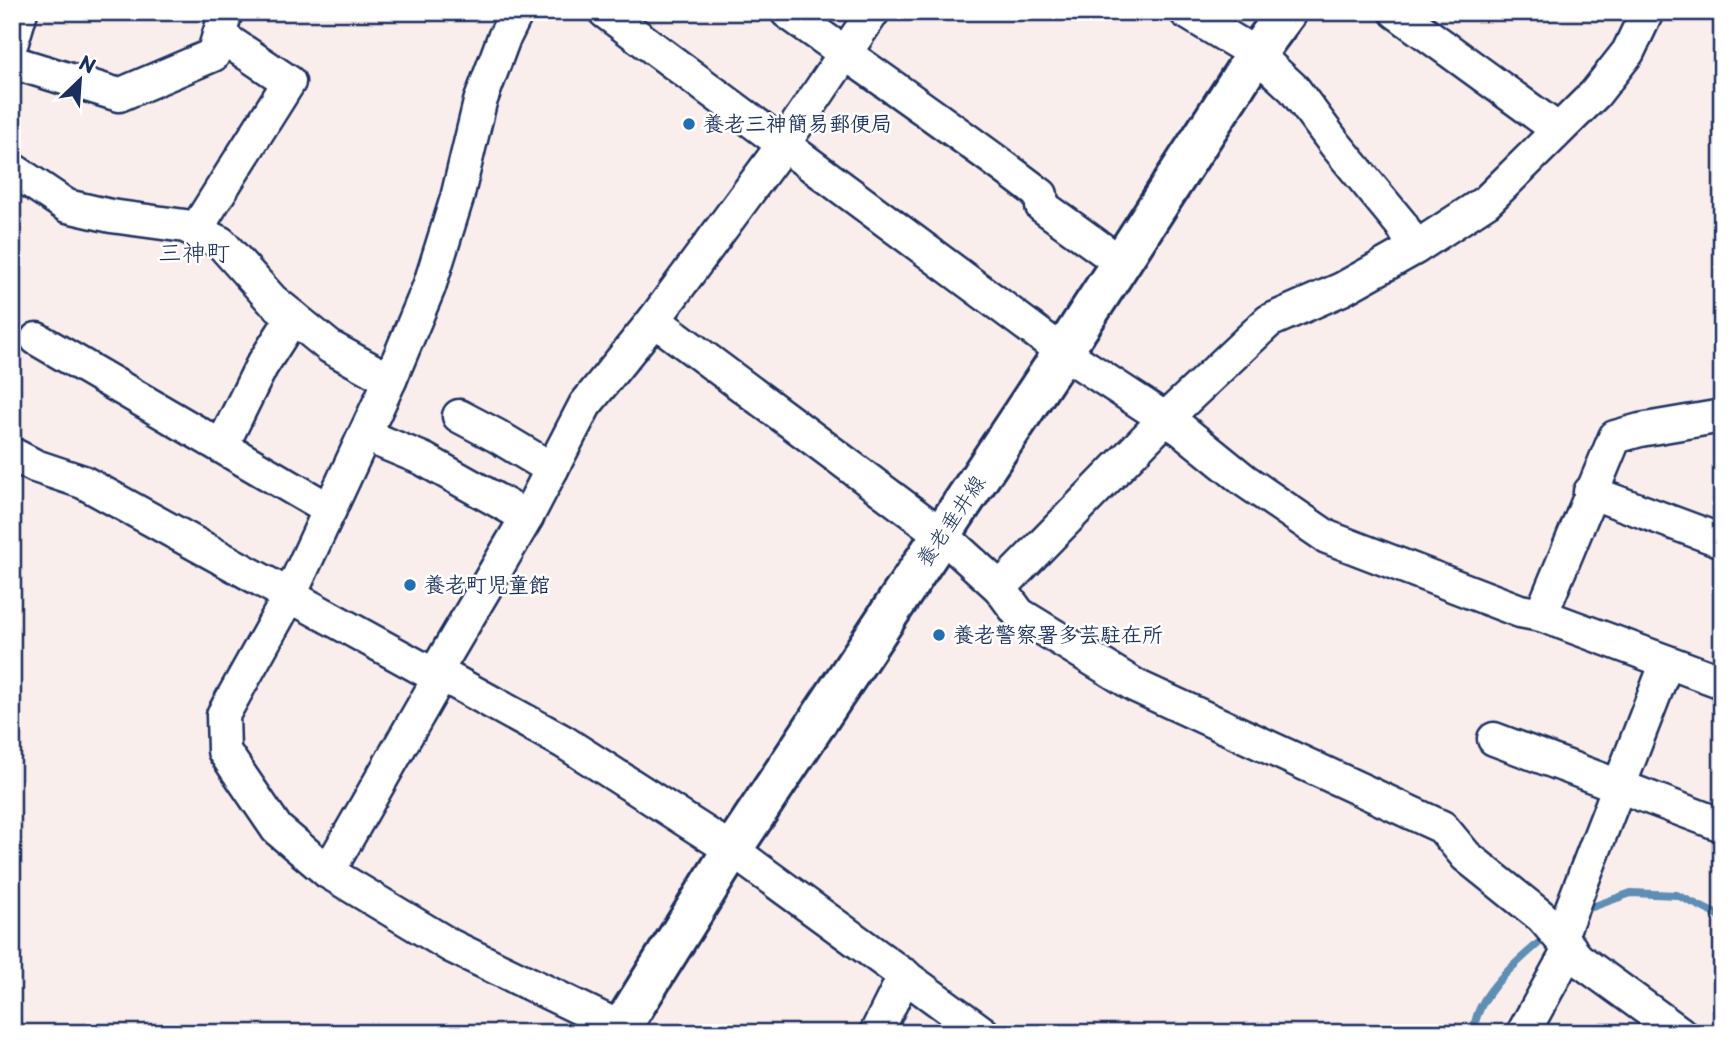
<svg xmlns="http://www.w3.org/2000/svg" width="1734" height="1045" font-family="'Playpen Sans','Klee One',sans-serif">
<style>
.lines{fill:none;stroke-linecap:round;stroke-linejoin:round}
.stream{stroke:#5f8eb4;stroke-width:8}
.street-casing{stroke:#1b2f5e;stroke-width:37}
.secondary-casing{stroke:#1b2f5e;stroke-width:44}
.street{stroke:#fff;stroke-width:32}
.secondary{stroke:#fff;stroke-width:38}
.poi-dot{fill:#1f6fb2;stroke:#fff;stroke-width:2.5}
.labels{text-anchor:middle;stroke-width:5;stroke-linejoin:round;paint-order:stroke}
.poi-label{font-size:21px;font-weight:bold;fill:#1b2f5e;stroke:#fff;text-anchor:start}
.street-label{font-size:21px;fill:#1b2f5e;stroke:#fff}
.quarter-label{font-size:24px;fill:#1b2f5e;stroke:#fff}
</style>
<rect width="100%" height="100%" fill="#faeeed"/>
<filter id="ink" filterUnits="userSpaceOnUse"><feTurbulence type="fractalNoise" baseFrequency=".0143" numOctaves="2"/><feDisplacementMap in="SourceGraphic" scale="14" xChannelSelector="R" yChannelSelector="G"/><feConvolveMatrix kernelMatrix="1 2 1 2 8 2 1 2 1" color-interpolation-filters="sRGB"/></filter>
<g filter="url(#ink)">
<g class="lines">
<g class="stream">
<path d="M1581 911 1631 893 1677 895 1722 917"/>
<path d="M1474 1033C1474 994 1521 959 1548 935"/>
</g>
<g class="street-casing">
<g id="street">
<path d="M517 12 503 40 480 102 457 198 429 287 390 380 290 595 223 715 224 751 277 829 328 872 451 946 621 1028"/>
<path d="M605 12 1063 352 1181 429 1244 480 1327 537 1520 611 1541 615 1722 682"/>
<path d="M787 12C872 73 958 131 1041 195L1042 206 1121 263"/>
<path d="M1186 12 1256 54 1294 89 1335 144 1401 224 1415 248"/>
<path d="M1396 12 1557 129"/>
<path d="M12 42 21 12"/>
<path d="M12 62 119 95 213 55 226 12"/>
<path d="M12 169 67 206 111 216 185 226 221 243 272 300 330 347 390 380"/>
<path d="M195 231 289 82 219 35"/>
<path d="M654 320 942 535 1000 588 1019 614 1136 686 1442 827 1466 856 1542 917 1578 959 1680 1033"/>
<path d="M37 339 330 510"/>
<path d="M459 416 497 436 552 469"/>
<path d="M365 435 423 459 527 517"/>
<path d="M222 446 261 367 293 317"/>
<path d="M12 454 35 466 83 482 434 675 453 681 564 742 732 850 983 1033"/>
<path d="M1590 492 1722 541"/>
<path d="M1000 588 1165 419 1269 321 1342 289 1415 248 1487 201 1595 94 1628 52 1647 12"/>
<path d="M1541 615 1615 437 1640 430 1722 416"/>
<path d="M1494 739 1722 825"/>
<path d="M328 872 434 687V675L527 517 585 405 654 320 783 145 873 12"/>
<path d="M1561 936 1667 662"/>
<path d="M876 1033 905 975"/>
<path d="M1523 1033 1570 948"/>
</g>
</g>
<g class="secondary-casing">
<path id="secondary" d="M618 1033 732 850 1063 352 1256 54 1287 12"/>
</g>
<use href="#street" class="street"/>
<use href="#secondary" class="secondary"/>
</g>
</g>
<g class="poi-dot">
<circle cx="689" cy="124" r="7"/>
<circle cx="410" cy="585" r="7"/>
<circle cx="939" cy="635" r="7"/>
</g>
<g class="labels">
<g class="poi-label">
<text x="703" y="131">養老三神簡易郵便局</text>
<text x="424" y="592">養老町児童館</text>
<text x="953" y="642">養老警察署多芸駐在所</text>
</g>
<g class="street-label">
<text transform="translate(951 521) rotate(-56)" y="7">養老垂井線</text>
</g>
<g class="quarter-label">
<text x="194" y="261">三神町</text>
</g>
</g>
<rect width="1734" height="1045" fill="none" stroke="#fff" stroke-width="42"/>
<rect x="21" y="21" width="1692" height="1003" fill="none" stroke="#1b2f5e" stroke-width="2.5" filter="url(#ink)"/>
<g transform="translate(80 80) rotate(25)" stroke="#ffffff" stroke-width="5" paint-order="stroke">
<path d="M0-5L12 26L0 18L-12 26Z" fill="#1b2f5e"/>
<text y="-10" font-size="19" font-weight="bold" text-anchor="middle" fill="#1b2f5e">N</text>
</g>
</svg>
